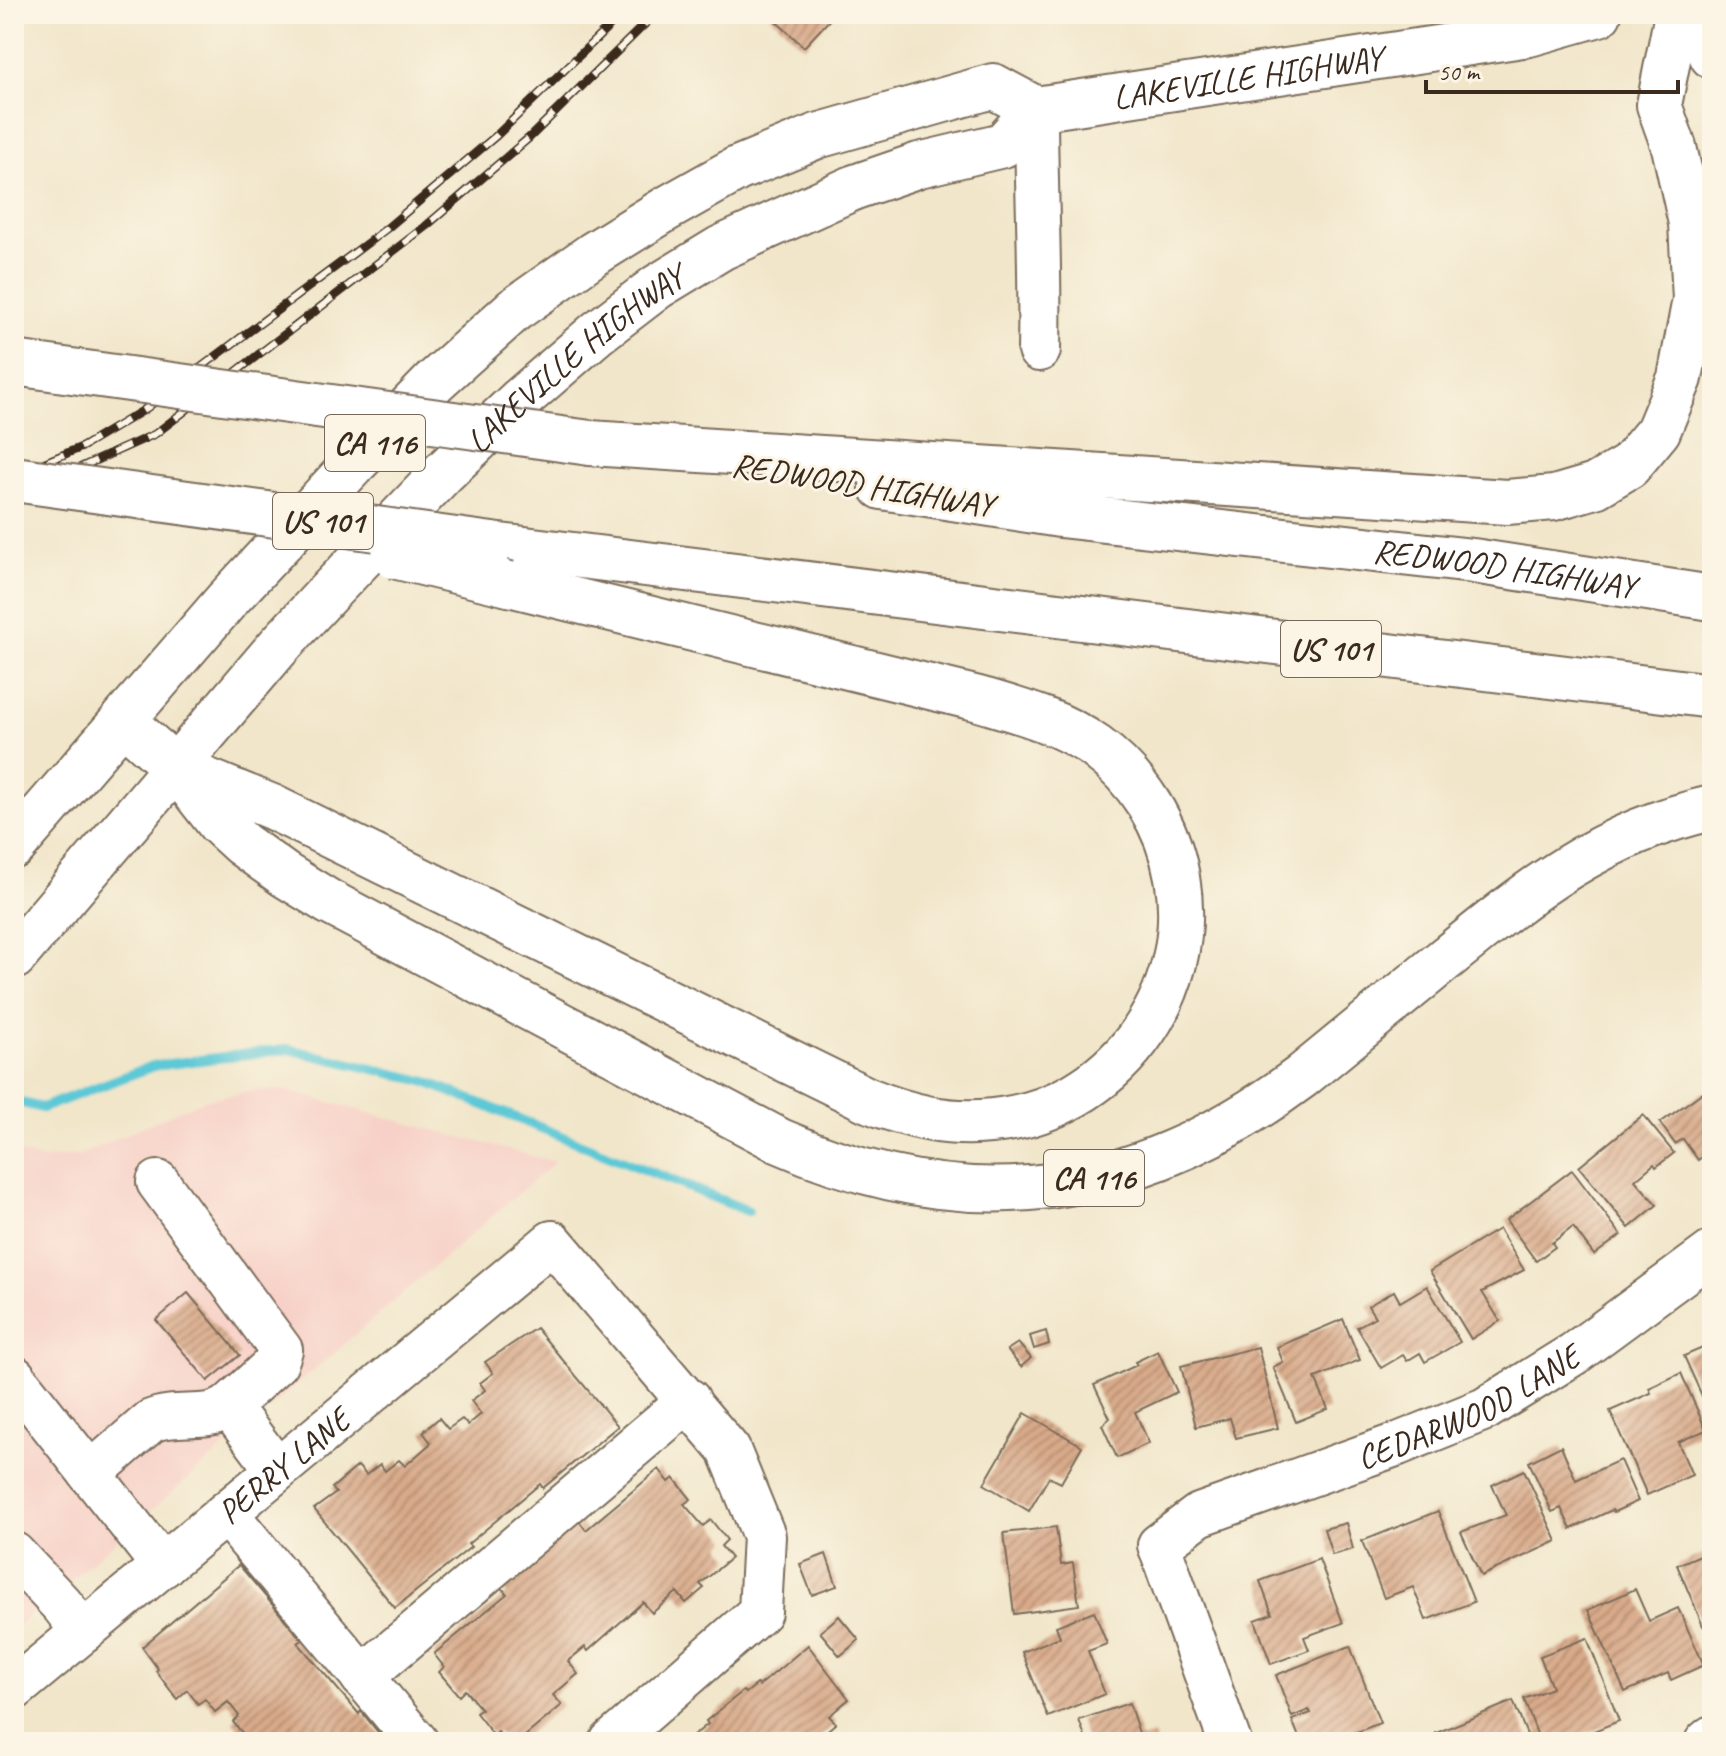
<svg xmlns="http://www.w3.org/2000/svg" width="1726" height="1756" font-family="Caveat,sans-serif">
<style>
.built{fill:#f7d1c8}
.lines{fill:none;stroke-linecap:round;stroke-linejoin:round}
.stream{stroke:#5dc8d6;stroke-width:10}
.building{fill:url(#building-hatch)}
.minor-casing{stroke:#7b6c5a;stroke-width:46}
.major-casing{stroke:#7b6c5a;stroke-width:48}
.highway-casing{stroke:#7b6c5a;stroke-width:48}
.minor{stroke:#fff;stroke-width:42}
.major{stroke:#fff;stroke-width:44}
.highway{stroke:#fff;stroke-width:44}
.rail-casing{stroke:#3b2a1e;stroke-width:9}
.rail{stroke:#fcf5e5;stroke-width:6;stroke-dasharray:18;stroke-linecap:butt}
.highway-bridge-casing{stroke:#7b6c5a;stroke-width:48;stroke-linecap:butt}
.highway-bridge{stroke:#fff;stroke-width:44}
.labels{text-anchor:middle;stroke-width:6;stroke-linejoin:round;paint-order:stroke}
.shield{fill:#fcf5e5;stroke:#75675a;stroke-width:2}
.shield-label{font-size:32px;font-weight:bold;fill:#3b2a1e}
.street-label{font-size:34px;fill:#3b2a1e;stroke:#fcf5e5}
</style>
<defs>
<pattern id="building-hatch" width="6" height="6" patternUnits="userSpaceOnUse" patternTransform="scale(2)"><rect width="6" height="6" fill="#d9aa8a"/><path d="M-1 1l2-2M0 6l6-6M5 7l2-2" fill="none" stroke="#b18b70"/></pattern>
</defs>
<rect width="100%" height="100%" fill="#fcf5e5"/>
<filter id="ink" filterUnits="userSpaceOnUse"><feTurbulence type="fractalNoise" baseFrequency=".0125" numOctaves="2"/><feDisplacementMap in="SourceGraphic" scale="16" xChannelSelector="R" yChannelSelector="G"/><feConvolveMatrix kernelMatrix="1 2 1 2 8 2 1 2 1" color-interpolation-filters="sRGB"/></filter>
<filter id="wash" filterUnits="userSpaceOnUse"><feTurbulence type="fractalNoise" baseFrequency=".006" numOctaves="4" result="noise"/><feDisplacementMap in="SourceGraphic" scale="32" xChannelSelector="R" yChannelSelector="G"/><feGaussianBlur stdDeviation="1.8" result="paint"/><feColorMatrix in="noise" values="0 0 0 0 0 0 0 0 0 0 0 0 0 0 0 0 0 1.4 0 .05"/><feComposite in="paint" operator="in"/></filter>
<g filter="url(#wash)">
<rect width="100%" height="100%" fill="#f1e6ca"/>
<path class="built" d="M283 1090 555 1162 14 1629V1151L42 1159 79 1155 203 1100 249 1091Z"/>
<g class="lines">
<path class="stream" d="M14 1101 42 1108 153 1066 288 1049 424 1081 748 1211"/>
</g>
<g id="blocks">
<g class="building">
<path d="M768 14H835L804 47Z"/>
<path d="M1712 1088V1149L1698 1160 1683 1139 1675 1144 1660 1123 1703 1092 1704 1094Z"/>
<path d="M1643 1115 1674 1153 1656 1167 1654 1164 1635 1180 1657 1205 1629 1228 1579 1167Z"/>
<path d="M1572 1170 1621 1235 1594 1255 1573 1227 1552 1243 1555 1247 1536 1261 1506 1220Z"/>
<path d="M1499 1229 1524 1270 1482 1292 1500 1321 1471 1339 1430 1271Z"/>
<path d="M1427 1286 1460 1342 1425 1362 1420 1353 1407 1361 1403 1355 1381 1368 1357 1327 1375 1317 1368 1306 1394 1291 1400 1302Z"/>
<path d="M188 1293 240 1355 208 1381 156 1320Z"/>
<path d="M1343 1319 1360 1360 1315 1378 1328 1409 1296 1422 1273 1367 1283 1362 1277 1347Z"/>
<path d="M536 1328 618 1426 543 1488 540 1484 468 1544 471 1547 395 1608 314 1509 336 1493 332 1488 358 1466 366 1475 380 1464 385 1471 399 1460 405 1466 431 1443 423 1432 439 1418 448 1429 462 1419 468 1425 481 1414 471 1401 485 1390 480 1383 493 1373 485 1362Z"/>
<path d="M1046 1331 1049 1344 1034 1349 1030 1336Z"/>
<path d="M1018 1343 1031 1358 1021 1367 1007 1350Z"/>
<path d="M1712 1344V1418L1684 1356Z"/>
<path d="M1258 1347 1278 1428 1236 1438 1230 1418 1196 1427 1181 1366Z"/>
<path d="M1158 1351 1177 1392 1135 1412 1149 1443 1117 1458 1102 1425 1110 1418 1094 1385 1137 1365 1135 1362Z"/>
<path d="M1681 1373 1706 1430 1678 1442 1692 1475 1647 1495 1610 1411 1651 1393 1649 1388Z"/>
<path d="M1025 1413 1082 1446 1061 1483 1049 1477 1029 1511 984 1484Z"/>
<path d="M1561 1446 1576 1480 1620 1460 1638 1501 1614 1512 1612 1510 1571 1529 1561 1508 1552 1512 1529 1462Z"/>
<path d="M659 1469 669 1482 674 1478 691 1499 684 1504 703 1526 711 1520 727 1540 721 1546 731 1558 700 1584 704 1588 686 1603 677 1592 652 1613 643 1602 588 1651 585 1647 568 1661 578 1674 553 1695 562 1705 518 1742H506L498 1732 494 1736 476 1713 481 1709 465 1690 459 1696 439 1672 444 1667 434 1654 507 1594 500 1586 579 1521 586 1530Z"/>
<path d="M1524 1470 1557 1541 1481 1576 1461 1532 1506 1515 1492 1485Z"/>
<path d="M1438 1511 1474 1602 1426 1620 1413 1587 1384 1598 1362 1541Z"/>
<path d="M1346 1523 1353 1549 1332 1555 1324 1529Z"/>
<path d="M1056 1527 1061 1565 1073 1563 1079 1605 1014 1614 1004 1533Z"/>
<path d="M1712 1550V1622L1703 1626 1677 1565Z"/>
<path d="M826 1554 837 1586 812 1595 800 1564Z"/>
<path d="M1319 1559 1343 1623 1304 1637 1309 1650 1271 1664 1255 1620 1272 1614 1260 1581Z"/>
<path d="M239 1565 302 1640 298 1643 359 1714 361 1711 386 1742H236L244 1735 233 1722 239 1716 228 1702 215 1712 205 1699 198 1704 187 1690 177 1699 156 1671 158 1669 142 1647Z"/>
<path d="M1635 1589 1649 1621 1678 1608 1704 1665 1671 1680 1668 1673 1625 1692 1588 1610Z"/>
<path d="M1094 1611 1107 1644 1088 1651 1105 1694 1048 1717 1022 1652 1060 1637 1056 1626Z"/>
<path d="M839 1616 859 1640 840 1656 820 1632Z"/>
<path d="M1587 1638 1619 1721 1576 1738 1578 1742H1540L1524 1699 1552 1688 1540 1656Z"/>
<path d="M808 1645 849 1699 829 1716 836 1723 814 1742H699L693 1736 708 1724 706 1721 743 1691 746 1693 757 1684 759 1686Z"/>
<path d="M1350 1646 1380 1723 1331 1742H1301L1292 1720 1311 1713 1309 1710 1292 1717 1276 1675Z"/>
<path d="M1513 1701 1530 1742H1440L1436 1733Z"/>
<path d="M1129 1703 1141 1739 1153 1735 1156 1742H1087L1079 1720Z"/>
</g>
</g>
</g>
<g filter="url(#ink)">
<use href="#blocks" fill-opacity="0" stroke="#7b6c5a" stroke-width="2"/>
<g class="lines">
<g class="minor-casing">
<g id="minor">
<path d="M1036 109C1036 190 1041 269 1039 350"/>
<path d="M158 1182 281 1350 277 1362 229 1406 277 1470"/>
<path d="M14 1377 163 1566"/>
<path d="M90 1474 151 1421C176 1410 208 1422 229 1406"/>
<path d="M226 1513 417 1742"/>
<path d="M14 1554 62 1605 83 1632"/>
<path d="M362 1677 689 1400"/>
<path id="s1" d="M14 1689 552 1242 729 1450 764 1536 760 1612 611 1742"/>
<path id="s2" d="M1230 1742 1159 1545 1199 1515 1398 1444 1485 1409 1575 1353 1712 1252"/>
<path d="M1706 1742 1712 1737"/>
</g>
</g>
<g class="major-casing">
<g id="major">
<path id="s3" d="M14 846 227 600 352 466 435 381 514 310 592 255 666 209 737 169 817 136 993 86 1036 109 1529 34 1599 14"/>
<path id="s4" d="M14 957 279 646 327 594 444 472 521 399 597 333 657 287 721 248 855 187 919 165 1003 145 1036 109"/>
</g>
</g>
<g class="highway-casing">
<g id="highway">
<path d="M1693 14 1712 56"/>
<path d="M590 443 1507 502 1554 498 1595 486 1629 466 1658 431 1680 378 1695 299 1691 223 1674 147 1659 105 1677 14"/>
<path id="s5" d="M882 487 1060 515 1473 561 1712 598"/>
<path d="M492 545 1712 696"/>
<path d="M123 721 176 768 219 823 242 844 285 875 329 902 780 1141C969 1224 1138 1199 1301 1077 1349 1038 1396 999 1444 960 1530 890 1600 833 1712 808"/>
<path d="M176 768 272 807 868 1100C908 1116 948 1126 992 1121 1112 1110 1198 996 1177 877 1168 825 1138 778 1096 747 1061 722 1020 711 979 699L509 584"/>
</g>
</g>
<use href="#minor" class="minor"/>
<use href="#major" class="major"/>
<use href="#highway" class="highway"/>
<g class="rail-casing">
<g id="rail">
<path d="M14 475 82 447 144 410 386 229 497 135 622 14"/>
<path d="M14 497 155 434 426 226 530 137 655 14"/>
</g>
</g>
<use href="#rail" class="rail"/>
<g class="highway-bridge-casing">
<g id="highway-bridge">
<path d="M14 363 590 443"/>
<path d="M14 479 492 545"/>
<path d="M394 556 509 584"/>
</g>
</g>
<use href="#highway-bridge" class="highway-bridge"/>
</g>
</g>
<g class="labels">
<g class="shield">
<rect x="325" y="415" width="100" height="56" rx="6"/>
<rect x="273" y="493" width="100" height="56" rx="6"/>
<rect x="1281" y="621" width="100" height="56" rx="6"/>
<rect x="1044" y="1150" width="100" height="56" rx="6"/>
</g>
<g class="shield-label">
<text x="375" y="454">CA 116</text>
<text x="323" y="532">US 101</text>
<text x="1331" y="660">US 101</text>
<text x="1094" y="1189">CA 116</text>
</g>
<g class="street-label">
<text dy="12" stroke="none"><textPath href="#s3" startOffset="1530">LAKEVILLE HIGHWAY</textPath></text>
<text dy="12" stroke="none"><textPath href="#s4" startOffset="822">LAKEVILLE HIGHWAY</textPath></text>
<text transform="translate(863 484) rotate(9)" y="12">REDWOOD HIGHWAY</text>
<text dy="12" stroke="none"><textPath href="#s5" startOffset="628">REDWOOD HIGHWAY</textPath></text>
<text dy="12" stroke="none"><textPath href="#s2" startOffset="550">CEDARWOOD LANE</textPath></text>
<text dy="12" stroke="none"><textPath href="#s1" startOffset="350">PERRY LANE</textPath></text>
</g>
</g>
<rect width="1726" height="1756" fill="none" stroke="#fcf5e5" stroke-width="48"/>
<path d="M1426 80v12h252v-12" fill="none" stroke="#3b2a1e" stroke-width="4"/>
<text x="1438" y="80" font-size="24" fill="#3b2a1e" stroke="#fcf5e5" stroke-width="6" paint-order="stroke">50 m</text>
</svg>
